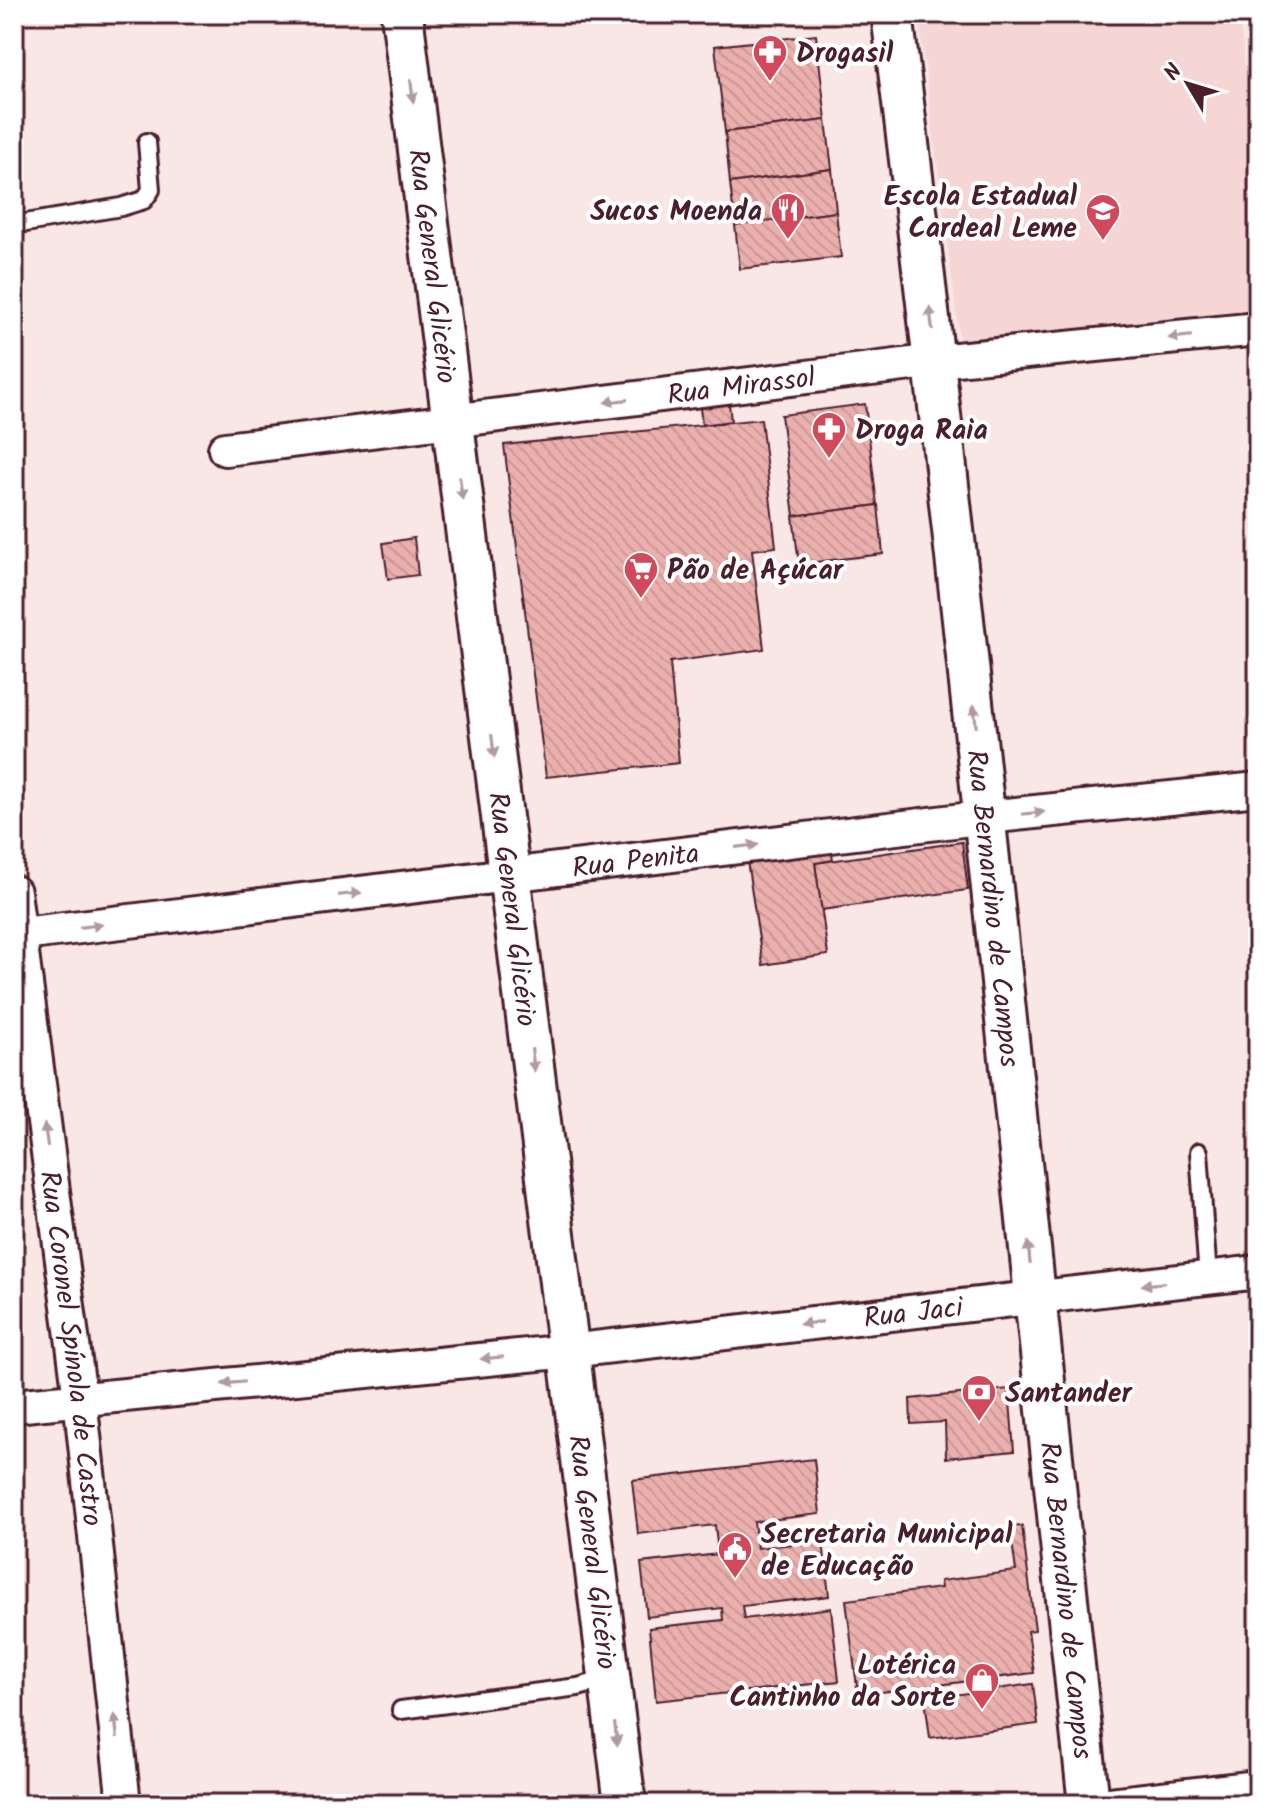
<svg xmlns="http://www.w3.org/2000/svg" width="1272" height="1818" font-family="Kalam,sans-serif">
<style>
.built{fill:#f5d6d5}
.building{fill:url(#building-back-hatch);stroke:#4a1f2b;stroke-width:2}
.lines{fill:none;stroke-linecap:round;stroke-linejoin:round}
.service-casing{stroke:#4a1f2b;stroke-width:22}
.minor-casing{stroke:#4a1f2b;stroke-width:38}
.tertiary-casing{stroke:#4a1f2b;stroke-width:46}
.service{stroke:#fff;stroke-width:16}
.minor{stroke:#fff;stroke-width:32}
.tertiary{stroke:#fff;stroke-width:40}
.oneway{fill:#ae9aa0}
.labels{text-anchor:middle;stroke-width:8;stroke-linejoin:round;paint-order:stroke}
.poi-label{font-size:28px;font-weight:bold;fill:#4a1f2b;stroke:#fff;text-anchor:start}
.street-label{font-size:28px;fill:#4a1f2b;stroke:#fff}
</style>
<defs>
<pattern id="building-back-hatch" width="6" height="6" patternUnits="userSpaceOnUse" patternTransform="scale(2)"><rect width="6" height="6" fill="#ebb0ad"/><path d="M-1 5l2 2M0 0l6 6M5-1l2 2" fill="none" stroke="#cb9795"/></pattern>
</defs>
<rect width="100%" height="100%" fill="#f9e7e6"/>
<filter id="ink" filterUnits="userSpaceOnUse"><feTurbulence type="fractalNoise" baseFrequency=".0125" numOctaves="2"/><feDisplacementMap in="SourceGraphic" scale="16" xChannelSelector="R" yChannelSelector="G"/><feConvolveMatrix kernelMatrix="1 2 1 2 8 2 1 2 1" color-interpolation-filters="sRGB"/></filter>
<g filter="url(#ink)">
<path class="built" d="M918 14H1239L1258 175V309L960 342Z"/>
<g class="building">
<path d="M816 35 826 120 725 132 715 46Z"/>
<path d="M826 120 832 169 730 183 725 132Z"/>
<path d="M832 169 836 212 735 225 730 183Z"/>
<path d="M836 212 841 257 740 269 735 225Z"/>
<path d="M729 404 731 421 702 425 700 408Z"/>
<path d="M865 404 877 505 794 516 781 415Z"/>
<path d="M761 419 776 547 752 550 764 649 670 662 679 763 546 777 504 445Z"/>
<path d="M878 505 883 554 799 564 793 516Z"/>
<path d="M414 538 418 575 388 579 383 543Z"/>
<path d="M962 842 968 890 821 910 815 863Z"/>
<path d="M831 848 833 860 815 863 828 955 763 965 747 861Z"/>
<path d="M1009 1389 1014 1451 946 1458 945 1422 911 1424 910 1399Z"/>
<path d="M814 1459 820 1514 754 1522 757 1548 823 1541 829 1596 742 1606 744 1619 831 1608 839 1681 656 1701 649 1628 723 1620 722 1608 647 1617 641 1563 718 1554 715 1525 638 1534 632 1480Z"/>
<path d="M1022 1526 1035 1630 1028 1631 1034 1673 858 1695 846 1600 941 1588 940 1581 1016 1571 1010 1527Z"/>
<path d="M1033 1684 1038 1724 930 1738 925 1699Z"/>
</g>
<g class="lines">
<g class="service-casing">
<g id="service">
<path d="M14 225 121 207 144 200 151 190 147 142"/>
<path d="M1199 1152 1208 1278"/>
<path d="M401 1710 578 1687 608 1679"/>
</g>
</g>
<g class="minor-casing">
<g id="minor">
<path id="s1" d="M225 449 936 361 1258 329"/>
<path id="s2" d="M14 892 80 1398 124 1804"/>
<path id="s3" d="M14 935 987 817 1258 789"/>
<path id="s4" d="M14 1406 569 1351 1258 1272"/>
<path d="M1110 1804 1258 1787"/>
</g>
</g>
<g class="tertiary-casing">
<g id="tertiary">
<path id="s5" d="M402 14 625 1804"/>
<path id="s6" d="M892 14C967 610 1024 1207 1089 1804"/>
</g>
</g>
<use href="#service" class="service"/>
<use href="#minor" class="minor"/>
<use href="#tertiary" class="tertiary"/>
</g>
<defs><path id="oneway-solid" d="M-6-.8H1V-3.2L6.5 0L1 3.2V.8H-6Z" transform="scale(2)"/></defs>
<g class="oneway">
<use href="#oneway-solid" transform="translate(412 91) rotate(83)"/>
<use href="#oneway-solid" transform="translate(931 318) rotate(-97)"/>
<use href="#oneway-solid" transform="translate(1180 337) rotate(174)"/>
<use href="#oneway-solid" transform="translate(616 401) rotate(173)"/>
<use href="#oneway-solid" transform="translate(461 488) rotate(83)"/>
<use href="#oneway-solid" transform="translate(975 716) rotate(-96)"/>
<use href="#oneway-solid" transform="translate(493 746) rotate(83)"/>
<use href="#oneway-solid" transform="translate(1033 813) rotate(-6)"/>
<use href="#oneway-solid" transform="translate(747 846) rotate(-7)"/>
<use href="#oneway-solid" transform="translate(350 894) rotate(-7)"/>
<use href="#oneway-solid" transform="translate(91 926) rotate(-7)"/>
<use href="#oneway-solid" transform="translate(533 1060) rotate(83)"/>
<use href="#oneway-solid" transform="translate(46 1135) rotate(-98)"/>
<use href="#oneway-solid" transform="translate(1029 1253) rotate(-96)"/>
<use href="#oneway-solid" transform="translate(1153 1284) rotate(173)"/>
<use href="#oneway-solid" transform="translate(811 1323) rotate(173)"/>
<use href="#oneway-solid" transform="translate(492 1358) rotate(174)"/>
<use href="#oneway-solid" transform="translate(233 1383) rotate(174)"/>
<use href="#oneway-solid" transform="translate(116 1726) rotate(-96)"/>
<use href="#oneway-solid" transform="translate(616 1734) rotate(83)"/>
</g>
</g>
<defs>
<g id="pharmacy-pin" transform="scale(1.8)"><path d="M0 17L-7.5 6A9.5 9.5 0 1 1 7.5 6Z" fill="#d1495b" stroke="#fff"/><path d="M-2-6h4v4h4v4h-4v4h-4v-4h-4v-4h4Z" fill="#fff"/></g>
<g id="restaurant-pin" transform="scale(1.8)"><path d="M0 17L-7.5 6A9.5 9.5 0 1 1 7.5 6Z" fill="#d1495b" stroke="#fff"/><path d="M-5-6h1v4h1v-4h1v4h1v-4h1v5L-1.5 .5V6h-2V.5L-5-1ZM5-6V6H3V1.5H1.5Q1.5-4 5-6Z" fill="#fff"/></g>
<g id="school-pin" transform="scale(1.8)"><path d="M0 17L-7.5 6A9.5 9.5 0 1 1 7.5 6Z" fill="#d1495b" stroke="#fff"/><path d="M0-5L7-2L0 1L-7-2ZM-4 1L0 2.5L4 1V4Q0 6-4 4Z" fill="#fff"/></g>
<g id="supermarket-pin" transform="scale(1.8)"><path d="M0 17L-7.5 6A9.5 9.5 0 1 1 7.5 6Z" fill="#d1495b" stroke="#fff"/><path d="M-6-5.5h2.5l.6 2H6L4.5 2H-2.5L-4.4-4H-6ZM-1.5 3.2a1.3 1.3 0 1 0 .1 0ZM3 3.2a1.3 1.3 0 1 0 .1 0Z" fill="#fff"/></g>
<g id="bank-pin" transform="scale(1.8)"><path d="M0 17L-7.5 6A9.5 9.5 0 1 1 7.5 6Z" fill="#d1495b" stroke="#fff"/><path d="M-6-4H6V4H-6ZM0-2.3a2.3 2.3 0 1 0 0 4.6a2.3 2.3 0 1 0 0-4.6Z" fill="#fff"/></g>
<g id="civic-pin" transform="scale(1.8)"><path d="M0 17L-7.5 6A9.5 9.5 0 1 1 7.5 6Z" fill="#d1495b" stroke="#fff"/><path d="M-.6-6.5H3V-4.5H.6V-3L4-1V1h2V6H-6V1h2V-1L-.6-3ZM-1.2 2.5V6h2.4V2.5Z" fill="#fff"/></g>
<g id="shop-pin" transform="scale(1.8)"><path d="M0 17L-7.5 6A9.5 9.5 0 1 1 7.5 6Z" fill="#d1495b" stroke="#fff"/><path d="M-5-2.5h2.3a2.7 3.5 0 0 1 5.4 0H5L5.5 6h-11ZM-1.5-2.5h3a1.5 2.3 0 0 0-3 0Z" fill="#fff"/></g>
</defs>
<g fill-rule="evenodd">
<use href="#pharmacy-pin" x="770" y="52"/>
<use href="#restaurant-pin" x="788" y="210"/>
<use href="#school-pin" x="1103" y="211"/>
<use href="#pharmacy-pin" x="829" y="429"/>
<use href="#supermarket-pin" x="641" y="569"/>
<use href="#bank-pin" x="979" y="1392"/>
<use href="#civic-pin" x="735" y="1549"/>
<use href="#shop-pin" x="982" y="1680"/>
</g>
<g class="labels">
<g class="poi-label">
<text x="796" y="62">Drogasil</text>
<text x="1077" y="205" text-anchor="end">Escola Estadual<tspan x="1077" dy="32">Cardeal Leme</tspan></text>
<text x="762" y="220" text-anchor="end">Sucos Moenda</text>
<text x="855" y="439">Droga Raia</text>
<text x="667" y="579">Pão de Açúcar</text>
<text x="1005" y="1402">Santander</text>
<text x="761" y="1543">Secretaria Municipal<tspan x="761" dy="32">de Educação</tspan></text>
<text x="956" y="1674" text-anchor="end">Lotérica<tspan x="956" dy="32">Cantinho da Sorte</tspan></text>
</g>
<g class="street-label">
<text dy="10" stroke="none"><textPath href="#s5" startOffset="254">Rua General Glicério</textPath></text>
<text dy="10" stroke="none"><textPath href="#s1" startOffset="520">Rua Mirassol</textPath></text>
<text dy="10" stroke="none"><textPath href="#s3" startOffset="626">Rua Penita</textPath></text>
<text dy="10" stroke="none"><textPath href="#s5" startOffset="902">Rua General Glicério</textPath></text>
<text dy="10" stroke="none"><textPath href="#s6" startOffset="900">Rua Bernardino de Campos</textPath></text>
<text dy="10" stroke="none"><textPath href="#s4" startOffset="904">Rua Jaci</textPath></text>
<text dy="10" stroke="none"><textPath href="#s2" startOffset="460">Rua Coronel Spínola de Castro</textPath></text>
<text dy="10" stroke="none"><textPath href="#s5" startOffset="1550">Rua General Glicério</textPath></text>
<text dy="10" stroke="none"><textPath href="#s6" startOffset="1596">Rua Bernardino de Campos</textPath></text>
</g>
</g>
<rect width="1272" height="1818" fill="none" stroke="#fff" stroke-width="48"/>
<rect x="24" y="24" width="1224" height="1770" fill="none" stroke="#4a1f2b" stroke-width="3" filter="url(#ink)"/>
<g transform="translate(1188 84) rotate(308)" stroke="#ffffff" stroke-width="6" paint-order="stroke">
<path d="M0-6L14 30L0 20L-14 30Z" fill="#4a1f2b"/>
<text y="-12" font-size="22" font-weight="bold" text-anchor="middle" fill="#4a1f2b">N</text>
</g>
</svg>
